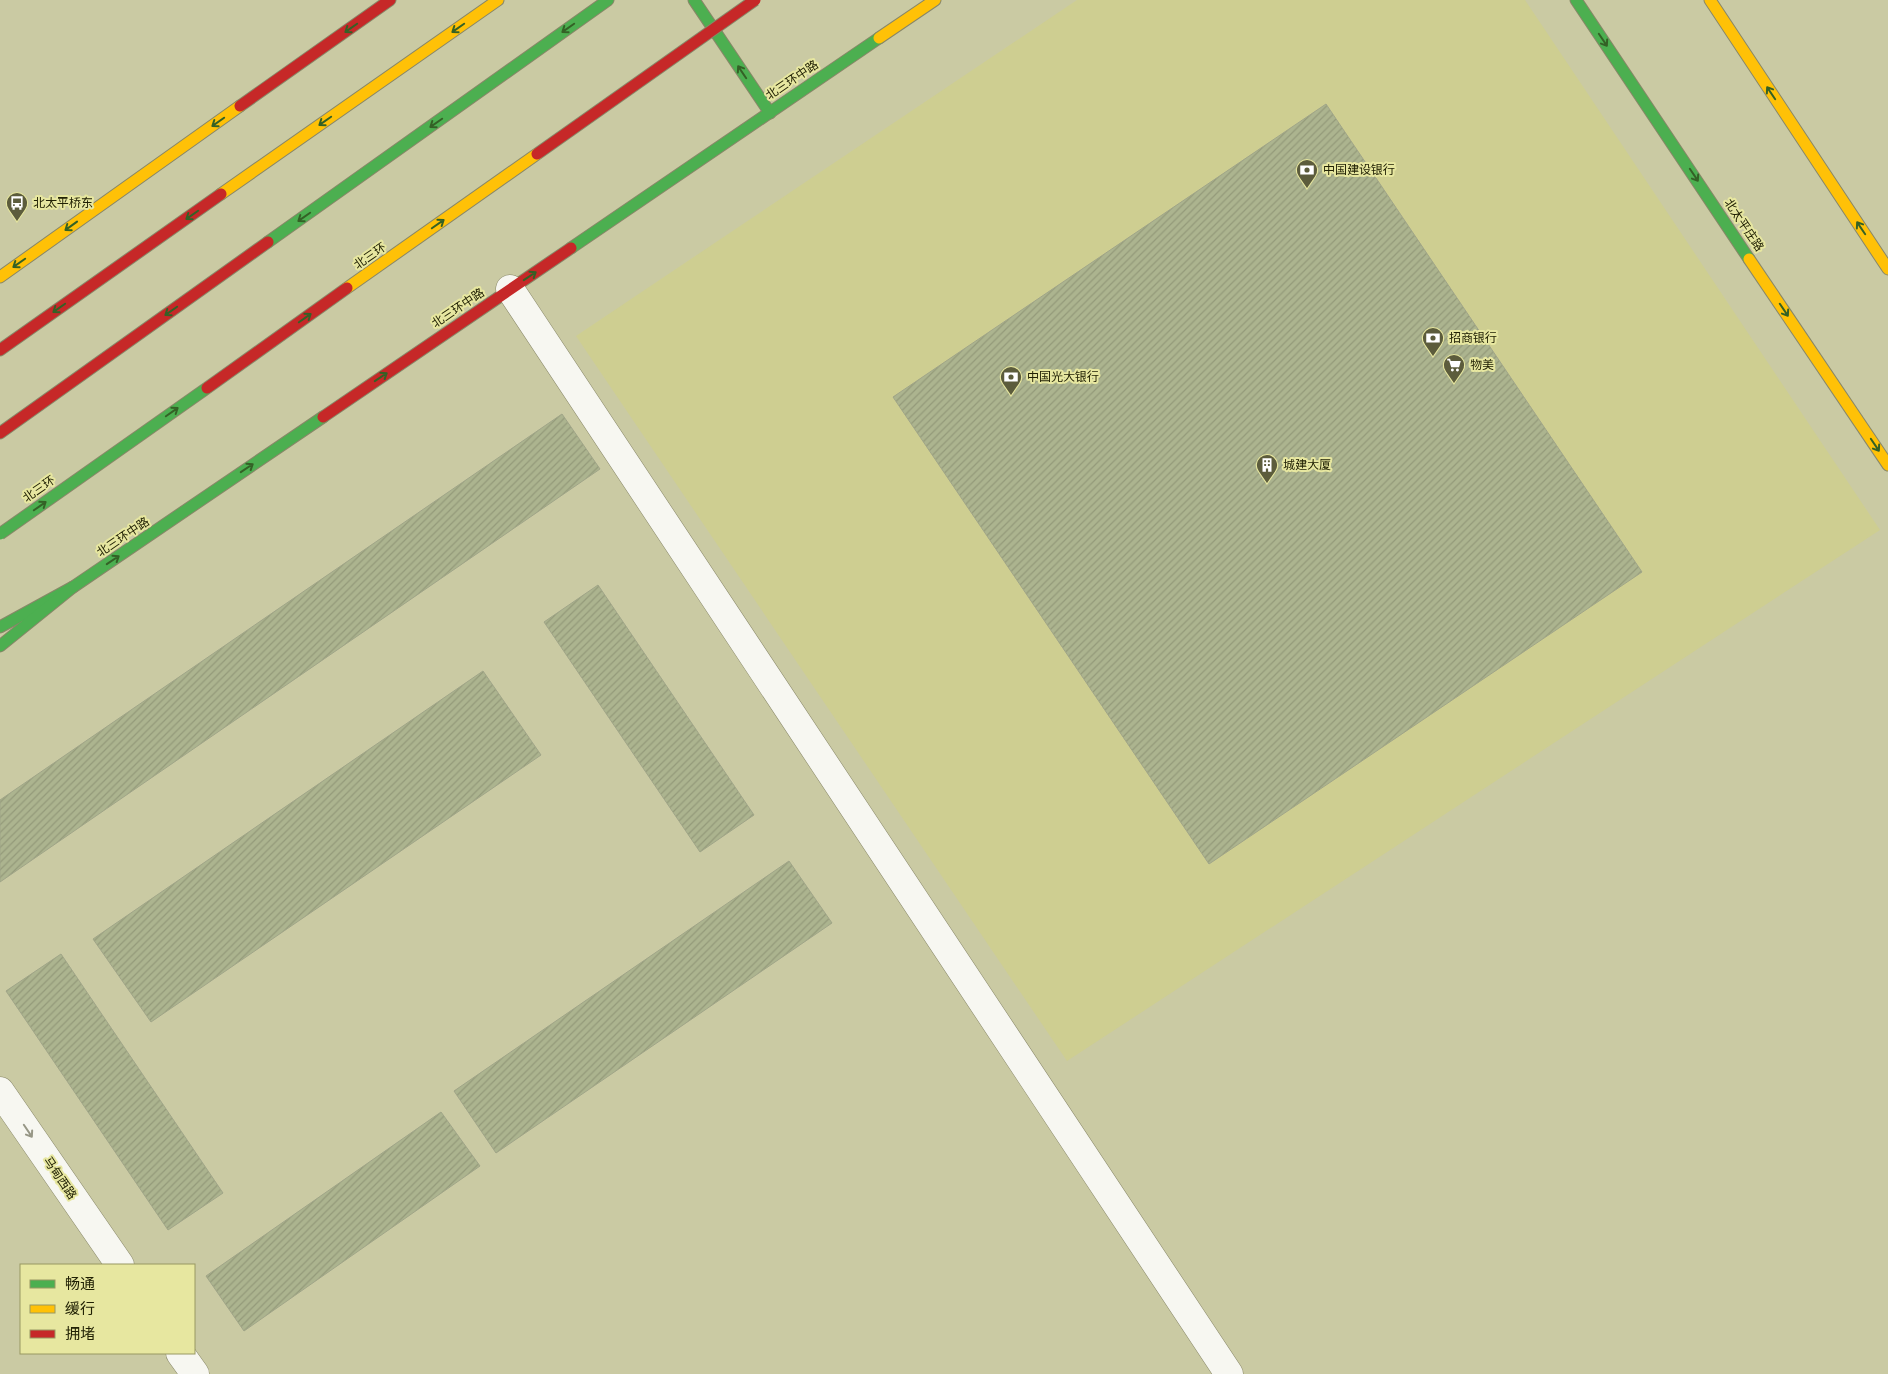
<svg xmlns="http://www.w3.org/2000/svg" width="1888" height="1374" font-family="'Roboto Condensed','Noto Sans SC',sans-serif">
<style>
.built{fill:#cece91}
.building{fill:url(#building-hatch);stroke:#a0a588}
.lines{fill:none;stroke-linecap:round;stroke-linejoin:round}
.street-casing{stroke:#888768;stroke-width:29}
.fast-casing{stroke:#888768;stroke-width:13}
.slow-casing{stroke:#888768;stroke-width:13}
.jam-casing{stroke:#888768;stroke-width:13}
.street{stroke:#f7f7f1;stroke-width:28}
.fast{stroke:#4caf50;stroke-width:11}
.slow{stroke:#ffc107;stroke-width:11}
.jam{stroke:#c62828;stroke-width:11}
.fast-bridge-casing{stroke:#888768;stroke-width:13;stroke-linecap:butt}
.slow-bridge-casing{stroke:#888768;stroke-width:13;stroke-linecap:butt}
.jam-bridge-casing{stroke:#888768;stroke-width:13;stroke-linecap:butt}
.fast-bridge{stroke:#4caf50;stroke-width:11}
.slow-bridge{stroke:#ffc107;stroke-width:11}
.jam-bridge{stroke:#c62828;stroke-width:11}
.oneway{stroke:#346126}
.oneway2{stroke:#979786}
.labels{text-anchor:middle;stroke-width:4;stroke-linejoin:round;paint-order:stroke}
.street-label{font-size:12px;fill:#212104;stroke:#e7e7a0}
.poi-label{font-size:12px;fill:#212104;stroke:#e7e7a0;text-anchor:start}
</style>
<defs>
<pattern id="building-hatch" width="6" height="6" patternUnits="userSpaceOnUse" patternTransform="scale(1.25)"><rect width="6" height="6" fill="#acb48f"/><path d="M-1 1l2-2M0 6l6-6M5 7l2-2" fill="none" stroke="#949a7a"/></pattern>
</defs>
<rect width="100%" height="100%" fill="#cacaa3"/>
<path class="built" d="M1077 0H1525L1880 530 1067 1061 576 336Z"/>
<g class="building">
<path d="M1326 104 1642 572 1209 864 893 397Z"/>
<path d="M562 414 600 469 0 882V800Z"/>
<path d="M598 585 754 815 700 852 544 622Z"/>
<path d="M483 671 541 755 151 1022 93 939Z"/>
<path d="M789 861 832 923 496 1153 454 1091Z"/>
<path d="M61 954 223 1193 168 1230 6 991Z"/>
<path d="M441 1112 480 1166 244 1331 206 1276Z"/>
</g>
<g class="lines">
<g class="street-casing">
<g id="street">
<path d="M510 289 1229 1374"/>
<path d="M0 1091 120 1265"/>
<path d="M180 1353 195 1374"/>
</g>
</g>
<g class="fast-casing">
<g id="fast">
<path d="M694 0 770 113"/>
<path d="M1576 0 1749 259"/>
<path d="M268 242 608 0"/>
<path d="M571 248 879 38"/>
<path d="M0 627 73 587"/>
<path d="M0 646 73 587 323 417"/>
</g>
</g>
<g class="slow-casing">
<g id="slow">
<path d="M1710 0 1888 269"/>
<path d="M879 38 935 0"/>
<path d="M221 194 498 0"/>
<path d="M1749 259 1888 465"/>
<path d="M0 277 240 106"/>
</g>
</g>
<g class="jam-casing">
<g id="jam">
<path d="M240 106 390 0"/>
<path d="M0 350 221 194"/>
<path d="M323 417 571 248"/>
<path d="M0 433 268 242"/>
</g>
</g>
<use href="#street" class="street"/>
<use href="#fast" class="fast"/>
<use href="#slow" class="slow"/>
<use href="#jam" class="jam"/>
<g class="fast-bridge-casing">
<path id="fast-bridge" d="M0 534 207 388"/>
</g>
<g class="slow-bridge-casing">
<path id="slow-bridge" d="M347 288 537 154"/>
</g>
<g class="jam-bridge-casing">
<g id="jam-bridge">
<path d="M537 154 755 0"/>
<path d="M207 388 347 288"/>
</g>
</g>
<use href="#fast-bridge" class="fast-bridge"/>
<use href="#slow-bridge" class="slow-bridge"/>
<use href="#jam-bridge" class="jam-bridge"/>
</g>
<defs><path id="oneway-shaft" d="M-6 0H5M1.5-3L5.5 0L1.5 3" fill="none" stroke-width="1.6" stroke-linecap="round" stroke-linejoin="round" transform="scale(1.25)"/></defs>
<g class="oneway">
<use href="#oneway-shaft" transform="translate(351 28) rotate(145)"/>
<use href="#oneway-shaft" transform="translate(458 28) rotate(145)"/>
<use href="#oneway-shaft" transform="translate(568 28) rotate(145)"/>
<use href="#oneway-shaft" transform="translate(1603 40) rotate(56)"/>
<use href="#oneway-shaft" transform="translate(742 72) rotate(-124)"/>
<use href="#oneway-shaft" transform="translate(1771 93) rotate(-124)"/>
<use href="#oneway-shaft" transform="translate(325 121) rotate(145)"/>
<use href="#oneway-shaft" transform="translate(218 122) rotate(145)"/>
<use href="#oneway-shaft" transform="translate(436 123) rotate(145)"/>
<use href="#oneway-shaft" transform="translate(1694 175) rotate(56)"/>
<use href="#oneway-shaft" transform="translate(192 215) rotate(145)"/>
<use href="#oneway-shaft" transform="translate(304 217) rotate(145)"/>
<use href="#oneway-shaft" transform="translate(438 224) rotate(-35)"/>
<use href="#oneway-shaft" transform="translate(71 226) rotate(144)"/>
<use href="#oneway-shaft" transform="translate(1861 228) rotate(-124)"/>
<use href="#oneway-shaft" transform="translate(19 263) rotate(145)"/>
<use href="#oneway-shaft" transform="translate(530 276) rotate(-34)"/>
<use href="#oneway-shaft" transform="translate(59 308) rotate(145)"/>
<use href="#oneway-shaft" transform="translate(1784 310) rotate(56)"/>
<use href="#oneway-shaft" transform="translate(171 311) rotate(145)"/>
<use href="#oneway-shaft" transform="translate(305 318) rotate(-35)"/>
<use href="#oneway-shaft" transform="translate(381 377) rotate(-34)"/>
<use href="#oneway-shaft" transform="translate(172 412) rotate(-35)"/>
<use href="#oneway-shaft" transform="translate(1875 445) rotate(56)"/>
<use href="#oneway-shaft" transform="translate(247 468) rotate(-34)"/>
<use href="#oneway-shaft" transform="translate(40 506) rotate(-35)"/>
<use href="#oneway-shaft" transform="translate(113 560) rotate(-34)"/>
</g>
<use class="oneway2" href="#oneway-shaft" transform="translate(28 1131) rotate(56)"/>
<defs>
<g id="bank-pin" transform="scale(1.125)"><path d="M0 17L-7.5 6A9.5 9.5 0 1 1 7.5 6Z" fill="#5c5c3c" stroke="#e7e7a0"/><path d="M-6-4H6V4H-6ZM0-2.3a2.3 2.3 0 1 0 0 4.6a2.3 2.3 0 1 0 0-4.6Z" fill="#fff"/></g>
<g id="bus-pin" transform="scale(1.125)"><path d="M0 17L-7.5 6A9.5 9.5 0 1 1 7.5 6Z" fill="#5c5c3c" stroke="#e7e7a0"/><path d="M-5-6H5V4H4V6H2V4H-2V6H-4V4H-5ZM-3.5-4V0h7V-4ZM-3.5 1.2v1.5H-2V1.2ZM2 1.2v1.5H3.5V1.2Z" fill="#fff"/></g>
<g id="supermarket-pin" transform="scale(1.125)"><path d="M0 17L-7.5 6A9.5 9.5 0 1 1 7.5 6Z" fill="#5c5c3c" stroke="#e7e7a0"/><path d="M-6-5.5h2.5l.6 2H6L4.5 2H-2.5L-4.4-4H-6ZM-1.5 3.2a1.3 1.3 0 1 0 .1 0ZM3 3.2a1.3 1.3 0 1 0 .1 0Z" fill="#fff"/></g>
<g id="building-pin" transform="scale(1.125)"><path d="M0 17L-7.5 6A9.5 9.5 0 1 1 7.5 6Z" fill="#5c5c3c" stroke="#e7e7a0"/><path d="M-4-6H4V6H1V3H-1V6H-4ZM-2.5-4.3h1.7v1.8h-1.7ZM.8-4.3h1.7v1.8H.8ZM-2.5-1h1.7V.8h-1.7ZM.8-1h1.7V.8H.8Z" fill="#fff"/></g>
</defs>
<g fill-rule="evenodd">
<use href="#bank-pin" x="1307" y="170"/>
<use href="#bus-pin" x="17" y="203"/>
<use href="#bank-pin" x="1433" y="338"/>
<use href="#supermarket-pin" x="1454" y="365"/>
<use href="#bank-pin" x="1011" y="377"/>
<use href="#building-pin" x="1267" y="465"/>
</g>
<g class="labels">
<g class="street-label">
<text transform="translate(792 80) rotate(-34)" y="4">北三环中路</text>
<text transform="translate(1744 225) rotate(56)" y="4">北太平庄路</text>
<text transform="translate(370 256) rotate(-35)" y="4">北三环</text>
<text transform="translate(458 308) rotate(-34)" y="4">北三环中路</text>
<text transform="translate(39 489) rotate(-35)" y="4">北三环</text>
<text transform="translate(123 537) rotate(-34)" y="4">北三环中路</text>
<text transform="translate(60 1178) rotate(56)" y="4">马甸西路</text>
</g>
<g class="poi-label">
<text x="1323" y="174">中国建设银行</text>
<text x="33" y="207">北太平桥东</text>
<text x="1449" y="342">招商银行</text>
<text x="1470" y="369">物美</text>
<text x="1027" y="381">中国光大银行</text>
<text x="1283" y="469">城建大厦</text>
</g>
</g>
<rect x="20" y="1264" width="175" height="90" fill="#e7e7a0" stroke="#989862"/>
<rect x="30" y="1280" width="25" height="8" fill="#4caf50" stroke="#989862"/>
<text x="65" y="1289" font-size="15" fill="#212104">畅通</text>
<rect x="30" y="1305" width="25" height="8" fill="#ffc107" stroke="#989862"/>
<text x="65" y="1314" font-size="15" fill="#212104">缓行</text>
<rect x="30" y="1330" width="25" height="8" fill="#c62828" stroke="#989862"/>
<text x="65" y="1339" font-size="15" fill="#212104">拥堵</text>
</svg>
